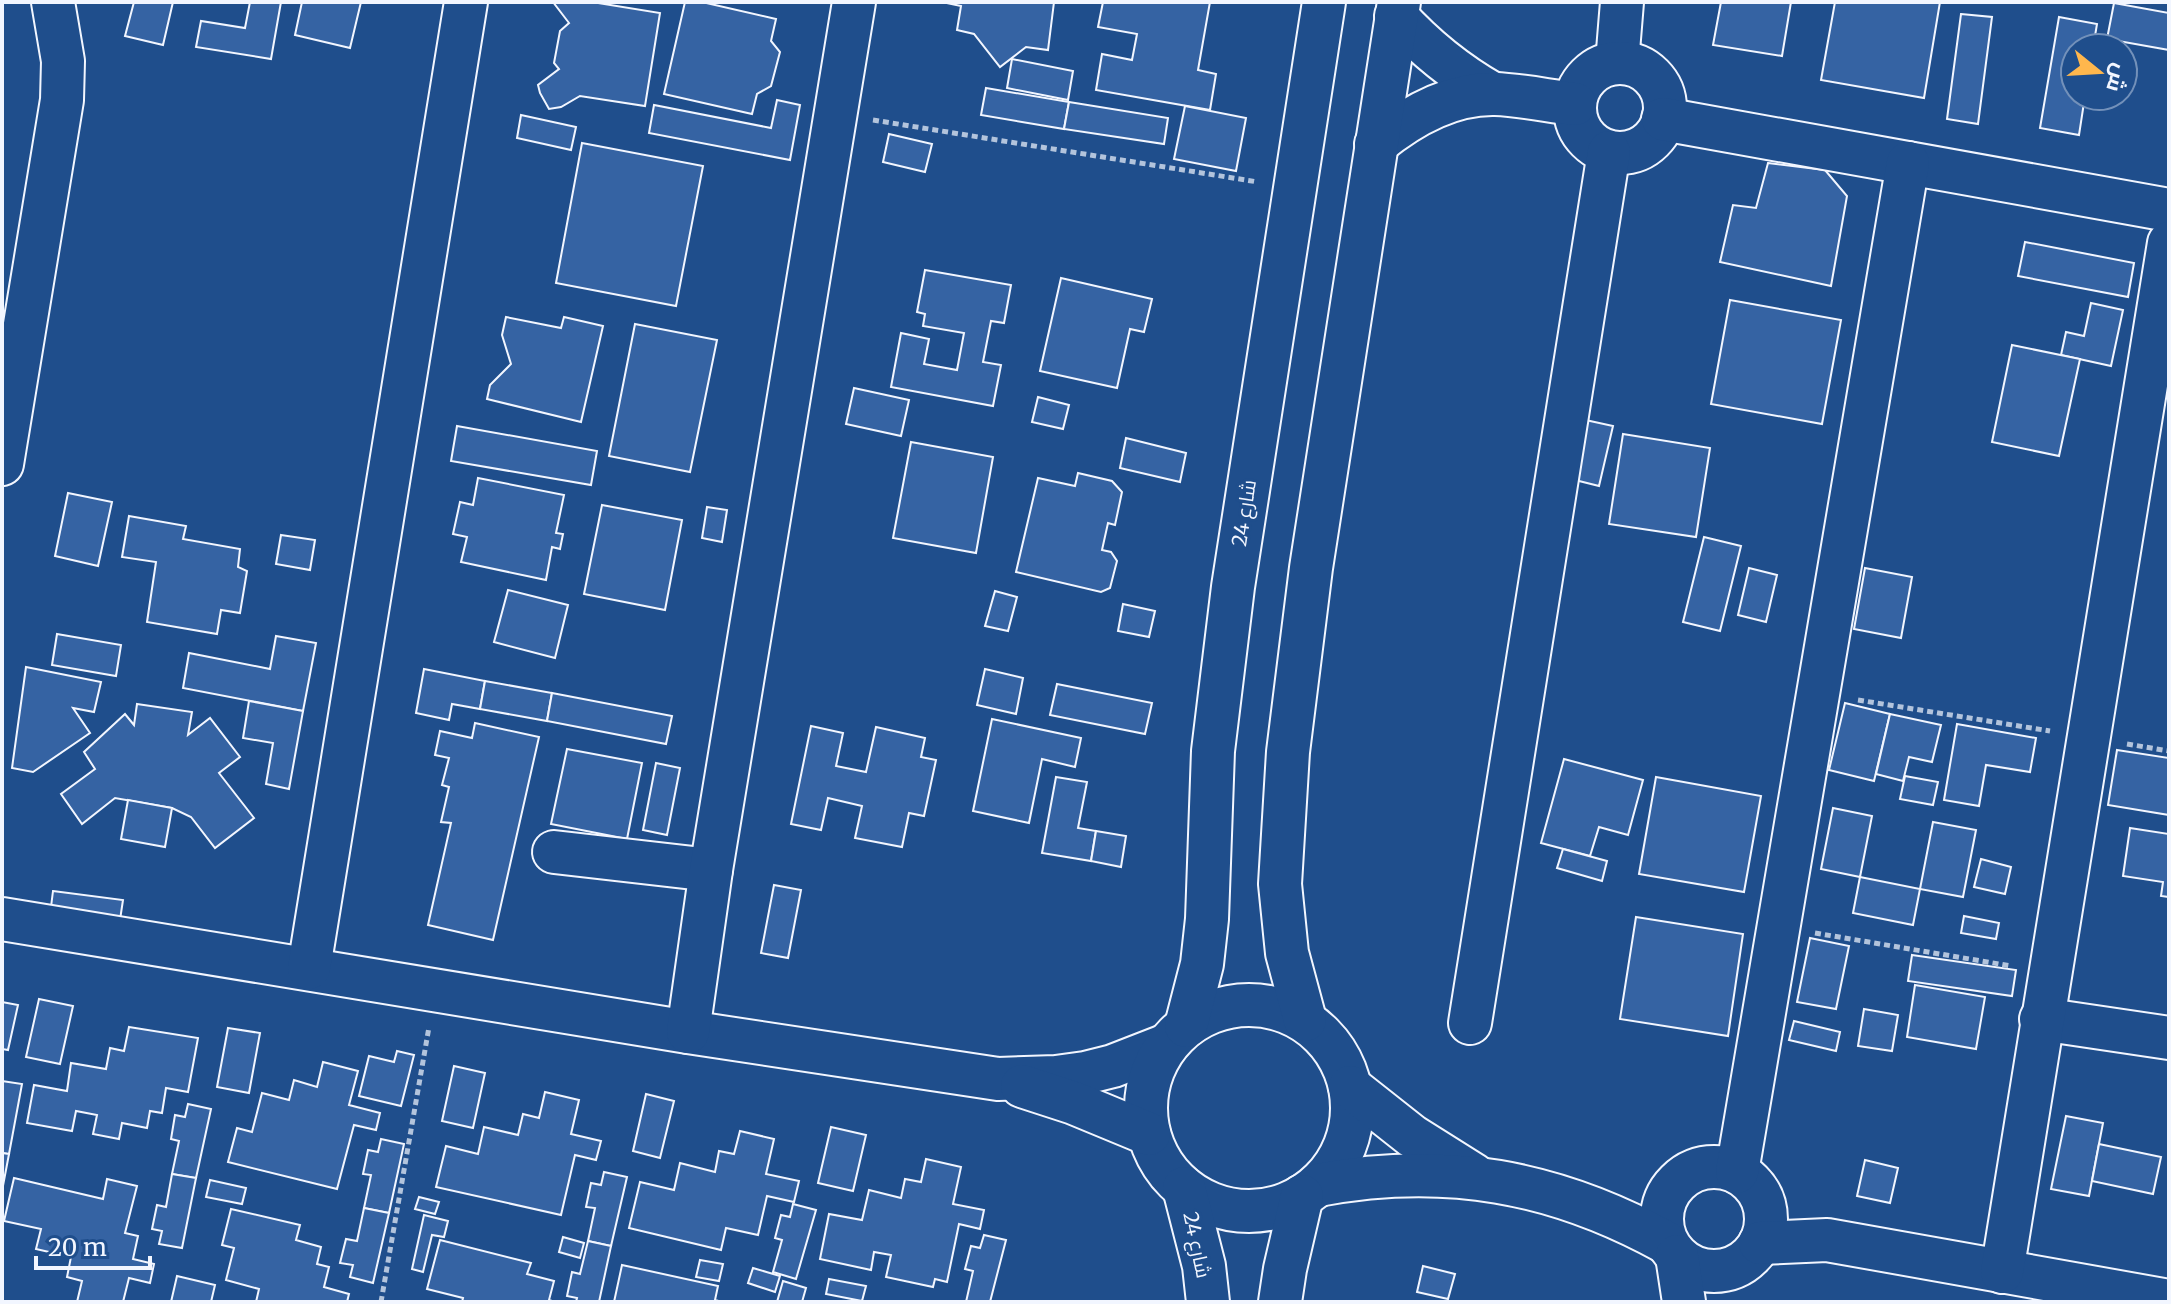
<svg xmlns="http://www.w3.org/2000/svg" width="2171" height="1304" font-family="Merriweather,Cairo,serif">
<style>
.building{fill:#3563a3;stroke:#f2f6ff;stroke-width:2}
.lines{fill:none;stroke-linecap:round;stroke-linejoin:round}
.minor-casing{stroke:#f2f6ff;stroke-width:46}
.path{stroke:#b3c4dc;stroke-width:5;stroke-dasharray:6 4;stroke-linecap:butt}
.minor{stroke:#1f4e8c;stroke-width:42}
.labels{text-anchor:middle;stroke-width:6;stroke-linejoin:round;paint-order:stroke}
.street-label{font-size:20px;fill:#f2f6ff;stroke:#1f4e8c}
</style>
<rect width="100%" height="100%" fill="#1f4e8c"/>
<g class="building">
<path d="M134 2H173L163 45 125 36Z"/>
<path d="M250 2H281L271 59 196 47 201 21 245 28Z"/>
<path d="M302 2H361L350 48 295 35Z"/>
<path d="M553 2H592L660 13 645 106 580 96 561 107 549 109 540 93 538 85 559 69 554 63 560 31 569 23Z"/>
<path d="M685 2H702L776 19 771 41 780 52 771 86 757 94 752 114 664 94Z"/>
<path d="M942 2H1054L1048 50 1026 47 1000 67 974 34 957 30 961 6Z"/>
<path d="M1103 2H1210L1198 70 1216 74 1210 110 1096 90 1102 54 1132 60 1137 34 1098 27Z"/>
<path d="M1721 2H1791L1782 56 1713 45Z"/>
<path d="M1835 2H1940L1924 98 1821 80Z"/>
<path d="M2114 3 2169 13V50L2107 39Z"/>
<path d="M1961 14 1992 17 1978 124 1947 119Z"/>
<path d="M2059 17 2097 24 2093 48H2075V96H2085L2079 135 2040 128Z"/>
<path d="M1012 59 1073 71 1068 100 1007 88Z"/>
<path d="M986 88 1069 102 1064 129 981 115Z"/>
<path d="M777 100 800 105 790 160 649 133 654 105 771 128Z"/>
<path d="M1069 102 1168 118 1164 144 1064 129Z"/>
<path d="M1185 106 1246 118 1236 171 1174 159Z"/>
<path d="M521 115 576 127 571 150 517 138Z"/>
<path d="M889 134 932 144 925 172 883 162Z"/>
<path d="M582 143 703 166 676 306 556 283Z"/>
<path d="M1768 163 1825 170 1847 196 1831 286 1720 262 1733 205 1756 208Z"/>
<path d="M2025 242 2134 263 2128 297 2018 276Z"/>
<path d="M925 270 1011 285 1004 323 991 321 983 362 1001 365 993 406 891 387 901 333 929 339 924 364 957 370 964 333 923 326 925 314 917 312Z"/>
<path d="M1061 278 1152 299 1144 332 1130 329 1117 388 1040 371Z"/>
<path d="M1730 300 1841 320 1822 424 1711 404Z"/>
<path d="M2091 303 2123 310 2111 366 2061 355 2066 332 2084 336Z"/>
<path d="M506 317 561 328 564 317 603 326 581 422 487 399 490 385 511 364 502 335Z"/>
<path d="M635 324 717 340 690 472 609 456Z"/>
<path d="M2012 345 2080 359 2059 456 1992 442Z"/>
<path d="M854 388 909 400 901 436 846 424Z"/>
<path d="M1038 397 1069 405 1063 429 1032 422Z"/>
<path d="M1581 419 1613 426 1599 486 1567 478Z"/>
<path d="M457 426 597 451 591 485 451 461Z"/>
<path d="M1623 434 1710 448 1696 537 1609 524Z"/>
<path d="M1126 438 1186 453 1180 482 1120 468Z"/>
<path d="M911 442 993 457 976 553 893 538Z"/>
<path d="M1078 473 1112 481 1122 492 1115 525 1108 523 1102 550 1111 552 1117 561 1110 588 1101 592 1016 572 1038 478 1075 486Z"/>
<path d="M478 478 564 495 556 533 563 534 560 549 552 547 546 580 461 562 467 537 453 534 460 502 473 505Z"/>
<path d="M68 493 112 502 98 566 55 556Z"/>
<path d="M602 505 682 520 665 610 584 594Z"/>
<path d="M707 507 727 510 722 542 702 538Z"/>
<path d="M129 516 186 526 183 539 240 549 238 567 247 571 240 613 221 610 217 634 147 622 156 562 122 557Z"/>
<path d="M281 535 315 540 310 570 276 564Z"/>
<path d="M1704 537 1741 546 1720 631 1683 622Z"/>
<path d="M1749 568 1777 575 1766 622 1738 615Z"/>
<path d="M1865 568 1912 577 1901 638 1854 629Z"/>
<path d="M508 590 568 605 555 658 494 642Z"/>
<path d="M995 591 1017 597 1008 631 985 626Z"/>
<path d="M1123 604 1155 611 1149 637 1118 631Z"/>
<path d="M57 634 121 645 116 676 52 665Z"/>
<path d="M276 636 316 643 303 711 183 688 189 653 270 669Z"/>
<path d="M26 667 101 682 94 712 73 708 90 733 33 772 12 768Z"/>
<path d="M424 669 485 681 480 709 452 704 449 720 416 713Z"/>
<path d="M985 669 1023 678 1016 714 977 705Z"/>
<path d="M485 681 552 693 547 721 480 709Z"/>
<path d="M1057 684 1152 703 1145 734 1050 715Z"/>
<path d="M552 693 672 716 666 744 547 721Z"/>
<path d="M249 701 303 711 289 789 266 784 273 743 243 738Z"/>
<path d="M1845 703 1890 714 1874 781 1829 770Z"/>
<path d="M137 704 192 712 188 735 210 718 240 757 219 773 254 818 215 848 191 817 172 808 115 798 82 824 61 794 95 769 84 752 125 714 134 725Z"/>
<path d="M1890 714 1941 725 1932 762 1909 757 1903 781 1876 774Z"/>
<path d="M992 719 1081 738 1075 767 1042 759 1029 823 973 811Z"/>
<path d="M475 723 539 737 493 940 428 925 451 823 441 822 449 787 442 785 449 758 435 755 440 731 472 738Z"/>
<path d="M1957 724 2036 738 2030 772 1986 765 1979 806 1944 800Z"/>
<path d="M811 726 843 733 836 766 866 772 876 727 925 738 921 757 936 760 924 816 909 813 902 847 855 838 862 806 828 798 821 830 791 824Z"/>
<path d="M567 749 642 763 627 839 551 824Z"/>
<path d="M2117 750 2169 758V815L2108 805Z"/>
<path d="M1564 759 1643 780 1628 835 1599 827 1590 856 1541 843Z"/>
<path d="M656 763 680 768 667 835 643 830Z"/>
<path d="M1905 776 1938 782 1933 805 1900 799Z"/>
<path d="M1056 777 1087 782 1078 828 1096 831 1091 861 1042 853Z"/>
<path d="M1656 777 1761 796 1744 892 1639 874Z"/>
<path d="M128 800 172 808 165 847 121 839Z"/>
<path d="M1833 808 1872 816 1860 877 1821 869Z"/>
<path d="M1933 822 1976 830 1963 897 1920 889Z"/>
<path d="M2130 828 2169 834V897L2161 896 2163 882 2123 876Z"/>
<path d="M1096 831 1126 836 1121 867 1091 861Z"/>
<path d="M1563 849 1607 861 1602 881 1557 868Z"/>
<path d="M1981 859 2011 867 2005 894 1974 887Z"/>
<path d="M1860 877 1920 889 1913 925 1853 913Z"/>
<path d="M774 885 801 890 788 958 761 953Z"/>
<path d="M53 891 123 900 118 933 49 923Z"/>
<path d="M1964 916 1999 923 1996 939 1961 933Z"/>
<path d="M1636 917 1743 934 1728 1036 1620 1019Z"/>
<path d="M1810 938 1849 946 1836 1009 1797 1002Z"/>
<path d="M1912 955 2016 970 2012 996 1908 981Z"/>
<path d="M1915 985 1985 997 1976 1049 1907 1037Z"/>
<path d="M39 999 73 1006 60 1064 26 1057Z"/>
<path d="M2 1002 18 1005 8 1050 2 1049Z"/>
<path d="M1864 1009 1898 1015 1892 1051 1858 1046Z"/>
<path d="M1794 1021 1840 1032 1836 1051 1789 1040Z"/>
<path d="M129 1027 198 1038 188 1092 166 1088 162 1113 150 1111 147 1128 122 1123 119 1139 93 1134 97 1115 76 1111 72 1131 27 1123 34 1085 67 1091 71 1063 106 1069 110 1048 124 1051Z"/>
<path d="M228 1028 260 1033 249 1093 217 1087Z"/>
<path d="M397 1051 414 1055 401 1106 359 1096 369 1056 394 1062Z"/>
<path d="M323 1062 358 1071 349 1105 380 1113 376 1130 354 1125 337 1189 228 1162 237 1128 252 1132 262 1093 289 1100 294 1080 317 1087Z"/>
<path d="M454 1066 485 1073 473 1128 442 1121Z"/>
<path d="M2 1081 22 1084 9 1154 2 1153Z"/>
<path d="M545 1092 579 1100 571 1134 601 1141 596 1160 575 1155 561 1215 436 1187 446 1146 478 1154 484 1127 518 1135 523 1114 539 1118Z"/>
<path d="M646 1094 674 1101 660 1158 633 1151Z"/>
<path d="M188 1104 211 1109 196 1178 172 1174 179 1141 171 1139 175 1115 185 1117Z"/>
<path d="M2066 1116 2103 1123 2089 1196 2051 1189Z"/>
<path d="M831 1127 866 1135 853 1191 818 1183Z"/>
<path d="M740 1131 774 1139 766 1174 799 1181 794 1202 767 1196 758 1235 726 1228 721 1250 629 1228 640 1182 674 1190 680 1163 715 1172 719 1151 734 1154Z"/>
<path d="M381 1139 404 1144 389 1213 364 1208 371 1175 363 1174 368 1150 378 1152Z"/>
<path d="M2099 1144 2161 1157 2153 1194 2092 1181Z"/>
<path d="M2 1153 9 1154 2 1191Z"/>
<path d="M926 1159 961 1167 953 1204 984 1210 980 1229 959 1224 947 1282 935 1279 933 1287 886 1277 891 1255 874 1252 871 1270 820 1259 829 1214 862 1220 869 1190 901 1198 905 1179 921 1182Z"/>
<path d="M1865 1160 1898 1168 1890 1203 1857 1196Z"/>
<path d="M604 1172 627 1177 611 1246 588 1241 595 1208 586 1207 591 1183 601 1185Z"/>
<path d="M172 1174 196 1178 182 1248 159 1244 162 1231 152 1229 157 1205 166 1207Z"/>
<path d="M14 1178 103 1199 107 1179 137 1186 125 1233 138 1236 133 1259 154 1264 150 1283 129 1278 123 1302H77L82 1281 67 1277 71 1257 36 1249 41 1229 4 1221Z"/>
<path d="M210 1180 246 1188 242 1204 206 1197Z"/>
<path d="M419 1197 439 1202 435 1214 415 1209Z"/>
<path d="M793 1204 816 1210 796 1279 773 1272 782 1240 775 1238 781 1215 790 1217Z"/>
<path d="M364 1208 389 1213 373 1283 350 1277 353 1265 340 1263 346 1239 357 1241Z"/>
<path d="M231 1209 300 1225 296 1240 321 1247 317 1264 329 1267 324 1287 349 1294 347 1302H256L259 1289 226 1280 234 1248 222 1245Z"/>
<path d="M424 1215 448 1221 444 1237 432 1235 423 1272 412 1269Z"/>
<path d="M984 1235 1006 1240 990 1302H966L973 1271 965 1269 971 1246 980 1248Z"/>
<path d="M563 1237 584 1243 580 1258 559 1252Z"/>
<path d="M440 1240 531 1263 527 1274 554 1281 549 1300 555 1302H462L463 1298 427 1289Z"/>
<path d="M588 1241 611 1246 599 1302H576L577 1298 567 1296 572 1272 580 1274Z"/>
<path d="M700 1260 723 1264 719 1281 696 1277Z"/>
<path d="M622 1265 718 1286 715 1300 722 1302H614Z"/>
<path d="M1423 1266 1455 1274 1448 1299 1417 1292Z"/>
<path d="M753 1268 780 1276 775 1292 748 1283Z"/>
<path d="M177 1276 215 1285 211 1302H171Z"/>
<path d="M829 1279 866 1286 862 1301 826 1294Z"/>
<path d="M783 1281 806 1288 802 1302H777Z"/>
</g>
<g class="lines">
<g class="minor-casing">
<g id="minor">
<path d="M1396 16C1425 48 1456 73 1493 94"/>
<path d="M1617 63 1622 2"/>
<circle cx="1620" cy="108" r="45"/>
<path d="M1663 119 2169 210"/>
<path d="M1376 144C1409 117 1451 93 1495 94 1521 95 1549 101 1575 104"/>
<path d="M2 464 62 100 63 61 53 2"/>
<path d="M554 852 711 870"/>
<path d="M2 919 688 1032 998 1079 1056 1077 1085 1073 1113 1066 1167 1045"/>
<path d="M309 968 466 2"/>
<circle cx="1249" cy="1108" r="103"/>
<path d="M2041 1019 2169 1038"/>
<path d="M1305 1020 1287 953 1280 884 1288 752 1311 568 1399 2"/>
<path d="M1470 1023 1609 152"/>
<path d="M1186 1026 1202 964 1207 919 1213 751 1233 587 1324 2"/>
<path d="M688 1032 711 870 854 2"/>
<path d="M1022 1086 1074 1103 1149 1134"/>
<path d="M1350 1087 1412 1136 1474 1175"/>
<circle cx="1714" cy="1219" r="52"/>
<path d="M1737 1172 1908 163"/>
<path d="M1318 1185C1444 1161 1555 1181 1667 1243"/>
<path d="M1184 1188 1204 1266 1208 1302"/>
<path d="M1760 1243 1827 1240 2169 1301"/>
<path d="M1677 1256 1684 1302"/>
<path d="M2002 1272 2169 243"/>
<path d="M1280 1302 1285 1269 1302 1196"/>
</g>
</g>
<g class="path">
<path d="M873 120 1258 182"/>
<path d="M1858 700 2050 731"/>
<path d="M2127 744 2169 751"/>
<path d="M1815 933 2011 966"/>
<path d="M381 1302 429 1027"/>
</g>
<use href="#minor" class="minor"/>
</g>
<g class="labels">
<g class="street-label">
<text transform="translate(1244 513) rotate(-81)" y="7">شارع 24</text>
<text transform="translate(1197 1245) rotate(78)" y="7">شارع 24</text>
</g>
</g>
<rect width="2171" height="1304" fill="none" stroke="#f2f6ff" stroke-width="8"/>
<g transform="translate(2099 72) rotate(108)"><circle r="38" fill="#1f4e8c" stroke="#7391ba" stroke-width="2"/>
<path d="M0-6L14 30L0 20L-14 30Z" fill="#ffb74d"/>
<text y="-12" font-size="22" font-weight="bold" text-anchor="middle" fill="#f2f6ff">ش</text>
</g>
<path d="M36 1256v12h114v-12" fill="none" stroke="#f2f6ff" stroke-width="4"/>
<text x="48" y="1256" font-size="24" fill="#f2f6ff" stroke="#1f4e8c" stroke-width="6" paint-order="stroke">20 m</text>
</svg>
